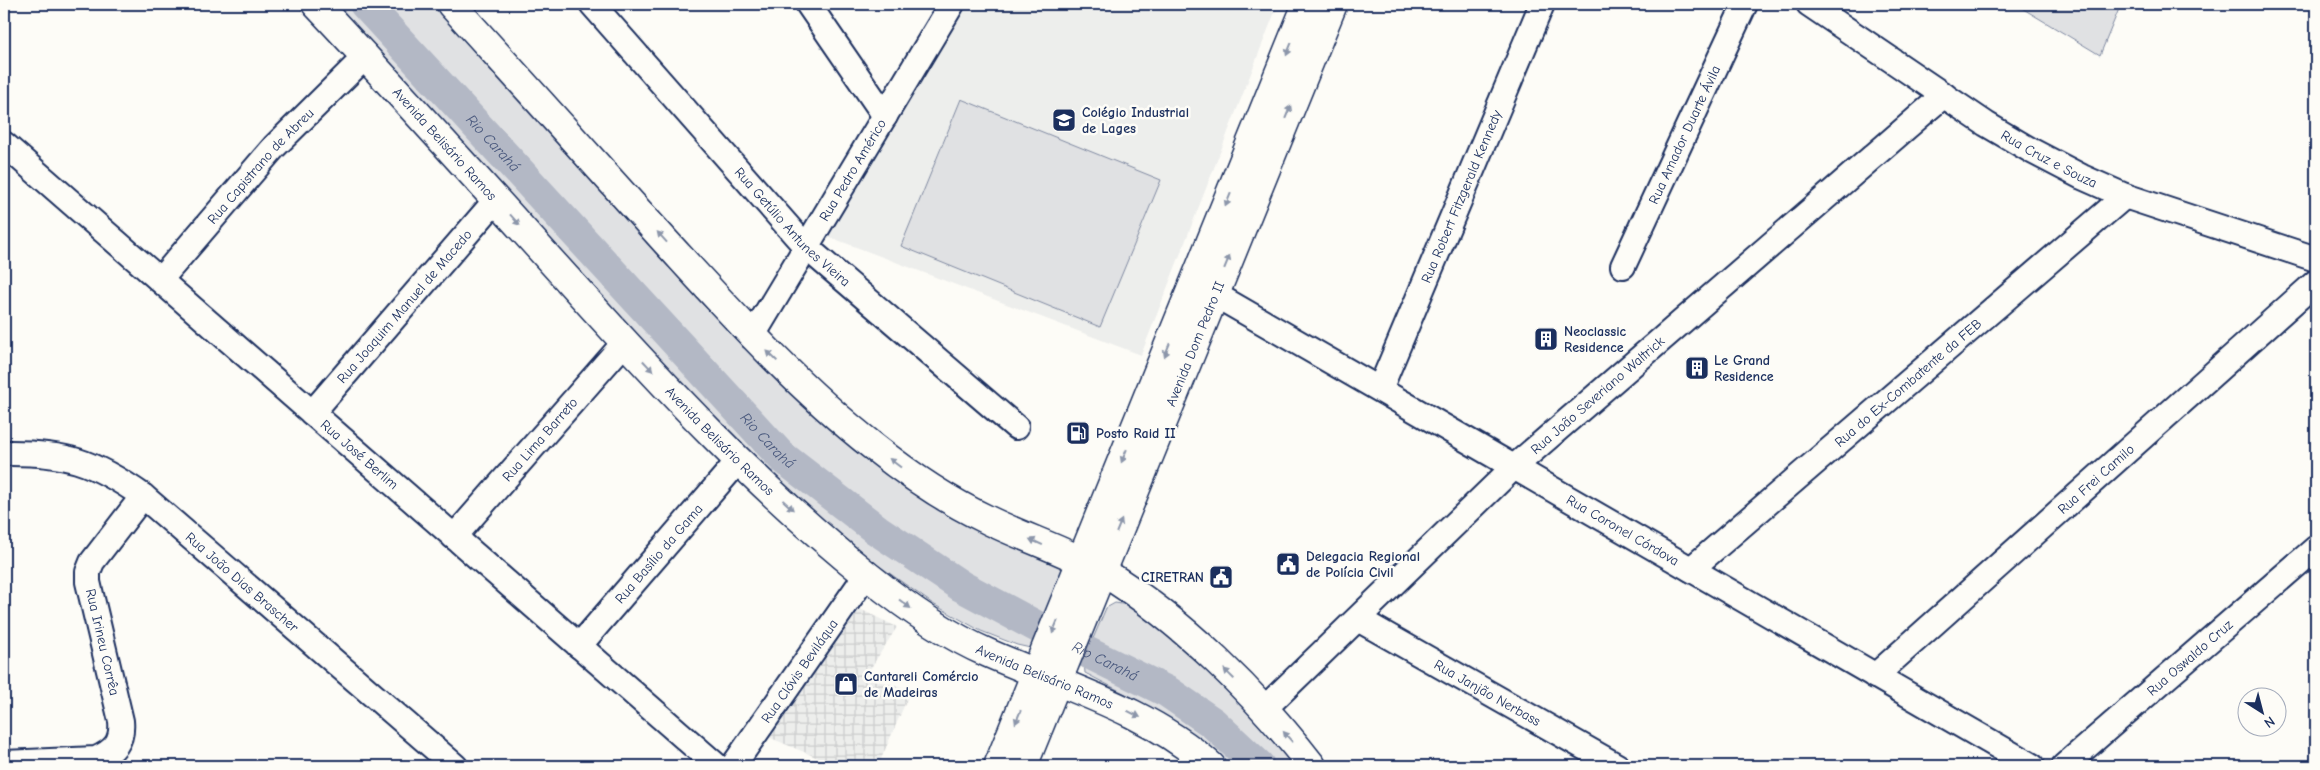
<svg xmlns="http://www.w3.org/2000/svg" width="2320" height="770" font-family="'Comic Neue',sans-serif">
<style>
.built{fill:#edeeec}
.industrial{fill:url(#industrial-grid)}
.grass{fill:#e0e1e3;stroke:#7e88a0}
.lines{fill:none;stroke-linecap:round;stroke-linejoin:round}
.river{stroke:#b3b8c5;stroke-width:32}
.minor-casing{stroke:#1b2f5e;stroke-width:28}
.major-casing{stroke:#1b2f5e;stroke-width:31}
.minor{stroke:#fdfcf7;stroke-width:24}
.major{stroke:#fdfcf7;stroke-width:28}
.oneway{fill:#8c96aa}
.labels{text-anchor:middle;stroke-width:5;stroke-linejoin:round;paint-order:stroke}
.poi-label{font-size:14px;font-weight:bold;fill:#1b2f5e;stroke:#fdfcf7;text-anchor:start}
.street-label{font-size:14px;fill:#1b2f5e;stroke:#fdfcf7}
.water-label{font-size:15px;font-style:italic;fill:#49587d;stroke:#fdfcf7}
</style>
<defs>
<pattern id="industrial-grid" width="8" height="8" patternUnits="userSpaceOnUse" patternTransform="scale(1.25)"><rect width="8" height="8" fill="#edeeec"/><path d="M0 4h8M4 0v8" fill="none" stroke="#cbcccd"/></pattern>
</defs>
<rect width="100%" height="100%" fill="#fdfcf7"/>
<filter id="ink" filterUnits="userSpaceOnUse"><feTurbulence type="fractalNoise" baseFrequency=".02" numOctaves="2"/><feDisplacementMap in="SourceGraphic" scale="10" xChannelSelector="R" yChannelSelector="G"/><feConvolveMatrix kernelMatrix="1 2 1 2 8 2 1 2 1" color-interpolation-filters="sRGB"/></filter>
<g filter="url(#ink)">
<path class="built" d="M966 4H1278L1141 355 827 236Z"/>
<path class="industrial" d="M860 609 897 627 865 677 911 690 878 766H837L766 736Z"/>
<g class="grass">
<path d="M332 4H433L490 70 702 304 780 382 855 451 906 488 971 526 1059 566 1065 572 1035 649 1017 645 981 631 933 604 851 546 726 433Z"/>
<path d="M2015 4H2121L2100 55Z"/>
<path d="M961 99 1161 180 1100 327 901 246Z"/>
<path d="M1115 603 1136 606 1215 673 1304 766H1225L1194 738 1143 703 1085 673 1084 660 1106 608Z"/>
</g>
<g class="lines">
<path class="river" id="s1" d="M365 4 781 456 877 530 961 586 1062 640 1168 692 1213 723 1259 766"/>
<g class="minor-casing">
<g id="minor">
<path id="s2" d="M592 4 806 247 1016 427"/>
<path d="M808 4 885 116"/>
<path id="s3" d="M1809 4 1986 124 2032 151 2082 177 2125 196 2316 259"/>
<path id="s4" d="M4 144 717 766"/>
<path id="s5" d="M1623 266 1745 4"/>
<path id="s6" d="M160 280 274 147 366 56"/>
<path id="s7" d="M1214 294 2032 766"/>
<path id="s8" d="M752 337 952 4"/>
<path id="s9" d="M1380 389 1542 4"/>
<path id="s10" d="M312 413 496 200"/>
<path id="s11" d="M4 453C65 452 93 461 143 496L455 766"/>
<path id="s12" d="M454 537 625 342"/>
<path id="s13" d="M1691 569 2125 196"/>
<path id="s14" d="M1358 619 1617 766"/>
<path id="s15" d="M579 646 739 460"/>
<path id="s16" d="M1875 676 2316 282"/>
<path id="s17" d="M1264 709 1514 467 1944 95"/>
<path d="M4 763 96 759C114 751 123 742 121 721L88 582V572L92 562 143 496"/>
<path id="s18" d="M733 766 866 575"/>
<path id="s19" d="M2064 766 2316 548"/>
</g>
</g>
<g class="major-casing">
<g id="major">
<path id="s20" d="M316 4C402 95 486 189 570 282 663 385 759 489 868 576 905 606 944 634 988 653 1065 687 1147 709 1211 766"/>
<path d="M451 4C523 83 595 163 666 242 732 314 797 387 874 447 909 475 946 500 986 519 1024 538 1067 551 1103 572 1182 620 1256 694 1312 766"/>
<path d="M998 766 1307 4"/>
<path id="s21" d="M1023 766 1333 4"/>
</g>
</g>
<use href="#minor" class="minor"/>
<use href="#major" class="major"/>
</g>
<defs><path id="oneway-solid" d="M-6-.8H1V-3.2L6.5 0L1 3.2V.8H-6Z" transform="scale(1.25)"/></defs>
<g class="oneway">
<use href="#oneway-solid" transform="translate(1289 49) rotate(112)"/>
<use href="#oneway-solid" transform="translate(1288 112) rotate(-68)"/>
<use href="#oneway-solid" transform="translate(1228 200) rotate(112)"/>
<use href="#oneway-solid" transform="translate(515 220) rotate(48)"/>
<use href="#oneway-solid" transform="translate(662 237) rotate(-132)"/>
<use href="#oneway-solid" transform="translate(1227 262) rotate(-68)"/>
<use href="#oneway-solid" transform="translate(1167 350) rotate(112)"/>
<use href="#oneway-solid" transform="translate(772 356) rotate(-135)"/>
<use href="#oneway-solid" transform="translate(648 366) rotate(47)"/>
<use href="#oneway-solid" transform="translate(1124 456) rotate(112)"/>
<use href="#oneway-solid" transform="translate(895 463) rotate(-143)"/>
<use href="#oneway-solid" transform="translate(788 505) rotate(43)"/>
<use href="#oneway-solid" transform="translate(1119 526) rotate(-68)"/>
<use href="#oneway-solid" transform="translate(1036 542) rotate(-156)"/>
<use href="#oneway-solid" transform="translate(905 604) rotate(37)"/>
<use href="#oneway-solid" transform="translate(1055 627) rotate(112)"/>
<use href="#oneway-solid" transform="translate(1229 674) rotate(-135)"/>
<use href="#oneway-solid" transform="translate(1134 714) rotate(27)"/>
<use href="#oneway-solid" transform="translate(1018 717) rotate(112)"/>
<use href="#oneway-solid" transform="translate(1288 737) rotate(-131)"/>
</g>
</g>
<defs>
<g id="school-square" transform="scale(1.25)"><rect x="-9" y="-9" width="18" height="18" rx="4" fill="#1b2f5e" stroke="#fdfcf7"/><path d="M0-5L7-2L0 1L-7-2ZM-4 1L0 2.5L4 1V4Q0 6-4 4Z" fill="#fff"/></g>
<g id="building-square" transform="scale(1.25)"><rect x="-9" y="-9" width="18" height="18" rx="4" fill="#1b2f5e" stroke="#fdfcf7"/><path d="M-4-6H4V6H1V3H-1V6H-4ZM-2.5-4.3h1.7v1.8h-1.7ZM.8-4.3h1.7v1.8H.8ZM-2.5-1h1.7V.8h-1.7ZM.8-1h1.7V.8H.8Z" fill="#fff"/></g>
<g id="fuel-square" transform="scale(1.25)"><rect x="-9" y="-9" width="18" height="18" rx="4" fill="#1b2f5e" stroke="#fdfcf7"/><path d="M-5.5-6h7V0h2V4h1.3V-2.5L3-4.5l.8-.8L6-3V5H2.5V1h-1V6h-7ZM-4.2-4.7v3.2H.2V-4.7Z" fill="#fff"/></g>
<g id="civic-square" transform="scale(1.25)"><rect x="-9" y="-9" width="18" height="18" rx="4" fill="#1b2f5e" stroke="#fdfcf7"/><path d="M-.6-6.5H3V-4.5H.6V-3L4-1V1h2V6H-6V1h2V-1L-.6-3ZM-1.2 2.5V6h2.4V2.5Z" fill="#fff"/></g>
<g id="shop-square" transform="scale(1.25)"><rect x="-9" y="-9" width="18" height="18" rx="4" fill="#1b2f5e" stroke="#fdfcf7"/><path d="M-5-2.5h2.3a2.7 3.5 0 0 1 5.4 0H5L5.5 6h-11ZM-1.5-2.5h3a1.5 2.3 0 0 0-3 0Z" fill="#fff"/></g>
</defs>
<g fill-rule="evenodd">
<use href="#school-square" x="1064" y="120"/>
<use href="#building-square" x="1546" y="339"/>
<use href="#building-square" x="1697" y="368"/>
<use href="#fuel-square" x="1078" y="433"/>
<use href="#civic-square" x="1288" y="564"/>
<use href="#civic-square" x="1221" y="577"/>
<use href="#shop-square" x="846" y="684"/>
</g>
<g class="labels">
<g class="poi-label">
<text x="1082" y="117">Colégio Industrial<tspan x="1082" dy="16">de Lages</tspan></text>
<text x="1564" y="336">Neoclassic<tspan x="1564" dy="16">Residence</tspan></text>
<text x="1714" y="365">Le Grand<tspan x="1714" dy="16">Residence</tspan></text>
<text x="1096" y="438">Posto Raid II</text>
<text x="1306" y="561">Delegacia Regional<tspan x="1306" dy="16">de Polícia Civil</tspan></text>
<text x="1204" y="582" text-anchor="end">CIRETRAN</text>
<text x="864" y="681">Cantareli Comércio<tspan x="864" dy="16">de Madeiras</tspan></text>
</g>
<g class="street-label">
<text dy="5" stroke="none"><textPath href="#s5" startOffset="145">Rua Amador Duarte Ávila</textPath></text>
<text dy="5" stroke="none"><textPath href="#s20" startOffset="190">Avenida Belisário Ramos</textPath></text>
<text dy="5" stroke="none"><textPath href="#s3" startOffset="286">Rua Cruz e Souza</textPath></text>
<text dy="5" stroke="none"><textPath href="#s6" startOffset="152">Rua Capistrano de Abreu</textPath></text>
<text dy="5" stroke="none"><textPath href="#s8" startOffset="195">Rua Pedro Américo</textPath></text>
<text dy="5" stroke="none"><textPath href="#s9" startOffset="209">Rua Robert Fitzgerald Kennedy</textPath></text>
<text dy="5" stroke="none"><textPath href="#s2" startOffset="300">Rua Getúlio Antunes Vieira</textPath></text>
<text dy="5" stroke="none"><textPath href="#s10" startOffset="141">Rua Joaquim Manuel de Macedo</textPath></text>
<text dy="5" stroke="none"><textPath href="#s21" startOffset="456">Avenida Dom Pedro II</textPath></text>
<text dy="5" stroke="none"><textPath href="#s13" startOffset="286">Rua do Ex-Combatente da FEB</textPath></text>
<text dy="5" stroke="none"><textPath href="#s17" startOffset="458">Rua João Severiano Waltrick</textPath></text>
<text dy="5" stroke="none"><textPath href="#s12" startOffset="130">Rua Lima Barreto</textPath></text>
<text dy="5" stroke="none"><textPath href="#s20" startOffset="595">Avenida Belisário Ramos</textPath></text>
<text dy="5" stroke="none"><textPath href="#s4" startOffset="472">Rua José Berlim</textPath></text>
<text dy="5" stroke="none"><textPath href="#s16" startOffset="296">Rua Frei Camilo</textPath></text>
<text dy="5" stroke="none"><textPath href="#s7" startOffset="472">Rua Coronel Córdova</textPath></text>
<text dy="5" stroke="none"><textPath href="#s15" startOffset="122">Rua Basílio da Gama</textPath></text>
<text dy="5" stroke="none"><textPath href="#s11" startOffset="280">Rua João Dias Brascher</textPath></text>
<text transform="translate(103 642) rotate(77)" y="5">Rua Irineu Corrêa</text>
<text dy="5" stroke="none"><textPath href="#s19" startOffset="166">Rua Oswaldo Cruz</textPath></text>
<text dy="5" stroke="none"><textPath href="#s18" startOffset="116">Rua Clóvis Beviláqua</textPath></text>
<text dy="5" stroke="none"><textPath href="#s20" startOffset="1000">Avenida Belisário Ramos</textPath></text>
<text dy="5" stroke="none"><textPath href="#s14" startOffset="149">Rua Janjão Nerbass</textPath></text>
</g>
<g class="water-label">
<text dy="5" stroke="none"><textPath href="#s1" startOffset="189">Rio Carahá</textPath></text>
<text dy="5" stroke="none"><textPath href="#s1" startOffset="594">Rio Carahá</textPath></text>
<text dy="5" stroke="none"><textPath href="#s1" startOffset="999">Rio Carahá</textPath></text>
</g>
</g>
<rect width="2320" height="770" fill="none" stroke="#fdfcf7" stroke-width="20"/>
<rect x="10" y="10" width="2300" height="750" fill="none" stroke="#1b2f5e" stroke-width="2" filter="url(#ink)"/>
<g transform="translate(2262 712) rotate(144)"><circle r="24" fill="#fdfcf7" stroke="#a3aaba"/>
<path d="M0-4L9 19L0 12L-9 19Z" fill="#1b2f5e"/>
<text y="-8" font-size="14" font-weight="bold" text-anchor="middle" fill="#1b2f5e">N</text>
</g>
</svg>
